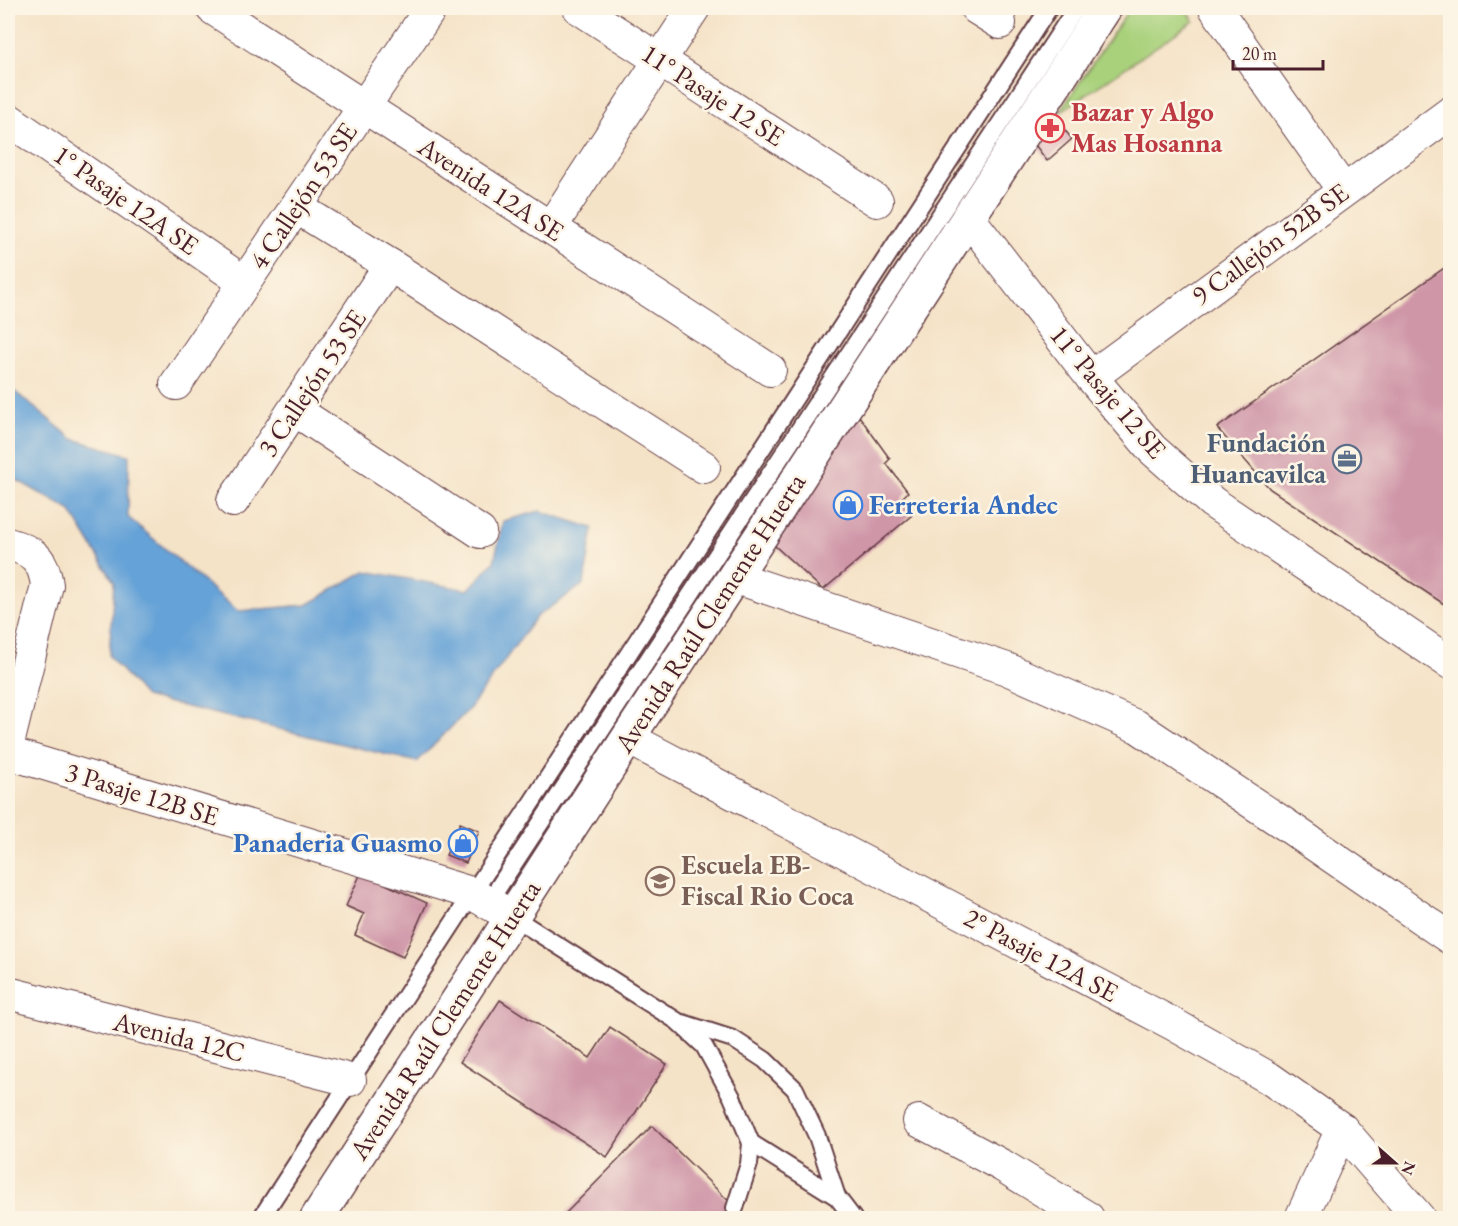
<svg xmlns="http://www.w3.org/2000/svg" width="1458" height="1226" font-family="'EB Garamond',serif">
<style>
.green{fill:#a9d17c;stroke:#7a7854;stroke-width:1.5}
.water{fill:#65a2d7;stroke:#586081;stroke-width:1.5}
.building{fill:#cf96a8}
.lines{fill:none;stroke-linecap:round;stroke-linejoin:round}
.service-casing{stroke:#643c43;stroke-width:20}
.minor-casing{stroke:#643c43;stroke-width:34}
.tertiary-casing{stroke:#643c43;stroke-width:36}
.service{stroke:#fff;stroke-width:16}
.minor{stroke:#fff;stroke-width:32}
.tertiary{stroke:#fff;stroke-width:33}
.labels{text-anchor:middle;stroke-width:5;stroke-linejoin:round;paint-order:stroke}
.street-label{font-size:27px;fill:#4a1f2b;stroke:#fcf5e5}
.health-label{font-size:27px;font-weight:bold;fill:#be3a42;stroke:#fcf5e5;text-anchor:start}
.service-label{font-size:27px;font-weight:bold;fill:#4e5e75;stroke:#fcf5e5;text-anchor:end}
.shop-label{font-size:27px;font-weight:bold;fill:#366cbe;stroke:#fcf5e5;text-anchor:start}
.education-label{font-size:27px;font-weight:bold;fill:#785e54;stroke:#fcf5e5;text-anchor:start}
</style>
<rect width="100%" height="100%" fill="#fcf5e5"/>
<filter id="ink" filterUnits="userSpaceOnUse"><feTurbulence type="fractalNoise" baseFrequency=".0167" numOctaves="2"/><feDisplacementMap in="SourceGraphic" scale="12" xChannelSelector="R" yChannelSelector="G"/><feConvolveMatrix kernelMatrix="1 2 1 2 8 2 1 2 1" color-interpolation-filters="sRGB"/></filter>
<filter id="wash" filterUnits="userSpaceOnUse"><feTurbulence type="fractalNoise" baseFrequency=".008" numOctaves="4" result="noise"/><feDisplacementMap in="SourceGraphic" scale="24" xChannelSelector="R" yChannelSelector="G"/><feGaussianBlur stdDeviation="1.35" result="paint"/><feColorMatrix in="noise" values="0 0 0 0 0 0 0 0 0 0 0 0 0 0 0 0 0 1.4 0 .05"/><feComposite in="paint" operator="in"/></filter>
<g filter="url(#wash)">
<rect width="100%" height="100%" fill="#f5e3c8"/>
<path class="green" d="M1130 8H1186L1194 21 1059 113Z"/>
<path class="water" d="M8 386 73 439 129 455 128 517 238 611 307 605 365 571 468 590 494 562 503 521 540 511 593 528 584 584 536 617 470 708 417 762 145 697 109 656 114 582 70 510 8 475Z"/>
<g id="blocks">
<g class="building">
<path d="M1049 111 1072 139 1047 161 1030 138Z"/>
<path d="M1450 264V608L1270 489 1217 428Z"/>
<path d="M854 409 890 459 886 463 908 492 902 498 912 515 823 590 774 545Z"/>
<path d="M460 823 479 831 466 863 446 855Z"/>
<path d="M361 873 427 903 403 957 355 935 364 914 346 906Z"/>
<path d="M500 1000 590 1058 610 1027 667 1064 607 1157 460 1062Z"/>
<path d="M652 1126 746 1218H561Z"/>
</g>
</g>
</g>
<g filter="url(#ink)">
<use href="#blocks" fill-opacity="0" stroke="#643c43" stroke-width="1.5"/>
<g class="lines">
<g class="service-casing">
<g id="service">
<path d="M488 903 1076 8"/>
<path d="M513 917 677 1021 704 1046 732 1097 751 1143 749 1164 735 1208"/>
<path d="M683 1023 733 1039 765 1060 795 1089 817 1136 837 1197"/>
<path d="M751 1143 837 1197 853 1218"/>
<path d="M261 1218 1049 8"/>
</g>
</g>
<g class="minor-casing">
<g id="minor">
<path d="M212 8 770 370"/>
<path d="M579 8 877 201"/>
<path d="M976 8 1000 23"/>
<path d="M1215 8 1343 190"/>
<path d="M8 119 244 282"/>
<path d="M296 207 390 265 704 467"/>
<path d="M968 217 1091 377 1152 449 1212 502 1450 663"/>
<path d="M551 227 694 8"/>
<path d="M1091 377 1450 113"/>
<path d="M176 384 431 8"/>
<path d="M295 410 480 532"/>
<path d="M233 501 390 265"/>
<path d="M8 544C33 551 43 558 47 585L8 744"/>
<path d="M734 577 1007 669 1138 727 1286 825 1450 938"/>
<path d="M628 738 1173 1024 1269 1078 1342 1129 1419 1218"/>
<path d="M8 753 471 893 513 917"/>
<path d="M8 993 350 1080"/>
<path d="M919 1121 1003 1166 1088 1218"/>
<path d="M1301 1218 1342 1129"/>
</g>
</g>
<g class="tertiary-casing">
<path id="tertiary" d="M317 1218 628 738 734 577 1105 8"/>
</g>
<use href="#service" class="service"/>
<use href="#minor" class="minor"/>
<use href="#tertiary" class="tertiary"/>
</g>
</g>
<defs>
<g id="pharmacy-ring" transform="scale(1.5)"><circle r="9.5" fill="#fcf5e5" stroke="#e0444e" stroke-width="1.5"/><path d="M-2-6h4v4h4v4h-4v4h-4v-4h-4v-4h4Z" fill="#e0444e"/></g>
<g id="office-ring" transform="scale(1.5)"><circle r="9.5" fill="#fcf5e5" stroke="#5c6f8a" stroke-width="1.5"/><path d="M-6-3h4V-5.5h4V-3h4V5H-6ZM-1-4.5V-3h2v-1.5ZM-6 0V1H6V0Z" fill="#5c6f8a"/></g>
<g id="shop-ring" transform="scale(1.5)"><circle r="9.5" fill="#fcf5e5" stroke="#3f7fe0" stroke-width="1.5"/><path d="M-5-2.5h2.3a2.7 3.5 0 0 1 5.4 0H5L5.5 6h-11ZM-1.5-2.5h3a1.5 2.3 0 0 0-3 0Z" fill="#3f7fe0"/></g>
<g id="school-ring" transform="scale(1.5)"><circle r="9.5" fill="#fcf5e5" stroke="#8d6e63" stroke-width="1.5"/><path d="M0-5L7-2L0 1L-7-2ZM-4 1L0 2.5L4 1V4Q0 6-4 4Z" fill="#8d6e63"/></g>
</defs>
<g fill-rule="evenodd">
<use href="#pharmacy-ring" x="1050" y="128"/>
<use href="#office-ring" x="1347" y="459"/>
<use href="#shop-ring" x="848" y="505"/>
<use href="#shop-ring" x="463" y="843"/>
<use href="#school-ring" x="660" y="881"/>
</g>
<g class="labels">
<g class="street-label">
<text transform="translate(713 95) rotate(33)" y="9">11° Pasaje 12 SE</text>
<text transform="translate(491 189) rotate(33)" y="9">Avenida 12A SE</text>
<text transform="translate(303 196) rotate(-56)" y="9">4 Callejón 53 SE</text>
<text transform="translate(126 200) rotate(35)" y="9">1° Pasaje 12A SE</text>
<text transform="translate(1270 244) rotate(-36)" y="9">9 Callejón 52B SE</text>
<text transform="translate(312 383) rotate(-56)" y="9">3 Callejón 53 SE</text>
<text transform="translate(1108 392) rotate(50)" y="9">11° Pasaje 12 SE</text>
<text transform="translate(710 613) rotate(-57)" y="9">Avenida Raúl Clemente Huerta</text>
<text transform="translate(142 794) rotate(17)" y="9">3 Pasaje 12B SE</text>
<text transform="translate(1041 955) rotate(28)" y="9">2° Pasaje 12A SE</text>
<text transform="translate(445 1020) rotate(-57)" y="9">Avenida Raúl Clemente Huerta</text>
<text transform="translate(179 1037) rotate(14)" y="9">Avenida 12C</text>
</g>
<g class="health-label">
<text x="1071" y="121">Bazar y Algo<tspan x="1071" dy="31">Mas Hosanna</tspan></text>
</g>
<g class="service-label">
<text x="1326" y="452">Fundación<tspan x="1326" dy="31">Huancavilca</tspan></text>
</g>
<g class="shop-label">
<text x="869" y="514">Ferreteria Andec</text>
<text x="442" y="852" text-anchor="end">Panaderia Guasmo</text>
</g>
<g class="education-label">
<text x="681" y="874">Escuela EB-<tspan x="681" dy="31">Fiscal Rio Coca</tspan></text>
</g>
</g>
<rect width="1458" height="1226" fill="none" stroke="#fcf5e5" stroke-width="30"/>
<g transform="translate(1395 1163) rotate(111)" stroke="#fcf5e5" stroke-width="4.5" paint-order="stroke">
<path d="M0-4.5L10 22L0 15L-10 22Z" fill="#4a1f2b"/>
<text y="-9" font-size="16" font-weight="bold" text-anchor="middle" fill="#4a1f2b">N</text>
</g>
<path d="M1233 60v9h90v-9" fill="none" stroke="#4a1f2b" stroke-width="3"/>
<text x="1242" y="60" font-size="18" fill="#4a1f2b" stroke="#fcf5e5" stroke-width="4.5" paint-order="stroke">20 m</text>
</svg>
